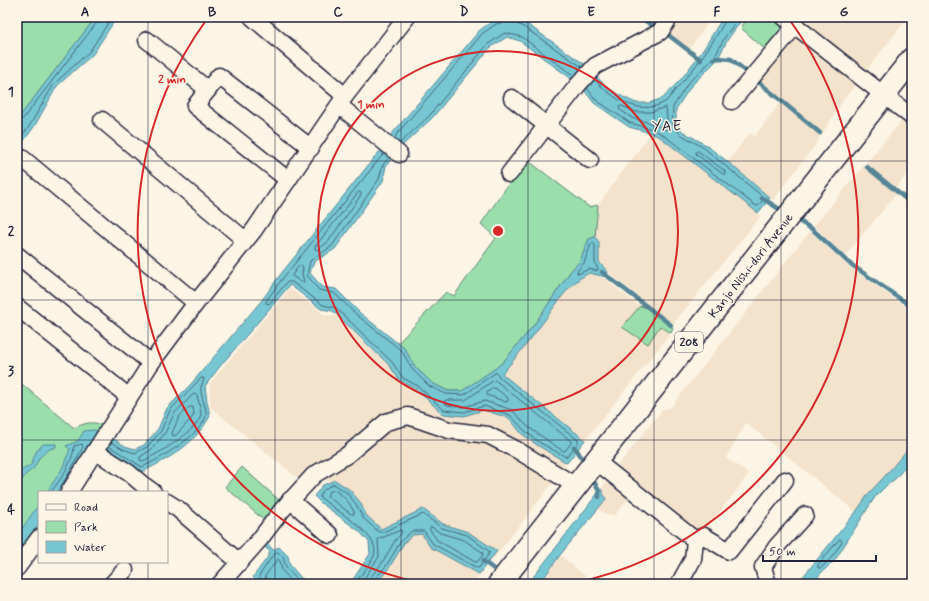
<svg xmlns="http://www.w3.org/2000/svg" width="929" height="601" font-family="Mynerve,sans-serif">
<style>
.built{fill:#f4e3cc}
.green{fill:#9adfab;stroke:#5e8073}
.water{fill:#77c7d3;stroke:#558596}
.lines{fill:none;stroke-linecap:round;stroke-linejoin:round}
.shore{stroke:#446478;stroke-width:1}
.stream{stroke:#558596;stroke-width:4.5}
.minor-casing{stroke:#22223b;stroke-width:19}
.trunk-casing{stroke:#22223b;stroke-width:25}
.minor{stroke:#fcf5e5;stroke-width:16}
.trunk{stroke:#fcf5e5;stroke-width:22}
.grid{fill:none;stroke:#22223b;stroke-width:1;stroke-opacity:0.55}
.ring{fill:none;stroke:#d62828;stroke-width:2}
.labels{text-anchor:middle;stroke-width:3;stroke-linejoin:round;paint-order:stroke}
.shield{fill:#fcf5e5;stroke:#63616e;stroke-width:1}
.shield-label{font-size:12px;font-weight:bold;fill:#22223b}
.street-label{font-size:13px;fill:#22223b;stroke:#fcf5e5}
.quarter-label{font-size:15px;letter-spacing:1px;fill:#22223b;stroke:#fcf5e5}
.centre{fill:#d62828;stroke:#fcf5e5;stroke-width:2}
.ring-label{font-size:12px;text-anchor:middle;font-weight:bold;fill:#d62828;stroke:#fcf5e5;stroke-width:3;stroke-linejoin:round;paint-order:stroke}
.neatline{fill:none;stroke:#22223b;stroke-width:1.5}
.grid-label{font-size:13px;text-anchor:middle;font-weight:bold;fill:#22223b}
</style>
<rect width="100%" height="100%" fill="#fcf5e5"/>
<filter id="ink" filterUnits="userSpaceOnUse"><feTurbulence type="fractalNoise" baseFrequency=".025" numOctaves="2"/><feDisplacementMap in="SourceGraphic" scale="8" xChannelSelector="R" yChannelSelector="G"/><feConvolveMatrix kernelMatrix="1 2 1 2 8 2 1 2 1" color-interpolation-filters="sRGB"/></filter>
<g filter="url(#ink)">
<g class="built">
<path d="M636 17H713L687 52 663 32Z"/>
<path d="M791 17H908L866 71Z"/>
<path d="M795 31 855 78 856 84 844 99 813 148 773 200 770 198 728 162 749 133 755 136 782 100 756 78Z"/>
<path d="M907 119 912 123V168L897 187V193L845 256 814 226 902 120Z"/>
<path d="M651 133 660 137 758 213 760 217 673 324 608 272 599 263V242L595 237 598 205Z"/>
<path d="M810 231 849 267 912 311V444L885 476 869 493 856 512 746 423 726 458 749 474 706 530 692 531 616 468 662 410 671 407Z"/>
<path d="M589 273 603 278 640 306 622 327 660 326 671 333 585 440 502 374 540 326 557 301 578 279Z"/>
<path d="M290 288 325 315 337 316 389 365 400 381 416 389 422 396 464 416 483 410 509 418 522 434 537 445 567 463 562 471 494 558 419 517 381 534 323 476 310 488 210 407V383Z"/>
<path d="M609 477 632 494 615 515H608L597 509 606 499 601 489Z"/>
<path d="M423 531 432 543 483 572 473 584H371L407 535Z"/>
<path d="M560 555 595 584H541L540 583Z"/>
</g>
<g class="green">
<path d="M17 17H96L17 120Z"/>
<path d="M748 17H778L789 26 767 51 741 28Z"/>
<path d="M526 159 589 207 598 205 595 237 589 239 580 261 570 272 534 325 504 361 496 368 462 391H448L432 383 415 367 405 349 398 343 446 292 454 296 496 238 481 224Z"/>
<path d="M640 306 645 307 673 328 671 333 660 326 648 344 622 327Z"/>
<path d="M17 380 74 428C85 423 91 421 103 425L63 492H39V528L17 557Z"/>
<path d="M242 467 280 501 265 521 225 487Z"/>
</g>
<g class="water">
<path d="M96 17H119L115 20 93 54 57 86 34 127 17 150V120Z"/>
<path d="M723 17H744L728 39 717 60 691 86 676 109V123L682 131 706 145 728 162 770 198 758 213 660 137 651 133 629 127 594 103 581 86 520 41 507 37 491 47 432 118 403 145 386 166 383 181 335 249 314 262 310 273 322 287 336 289 360 313 405 349 415 367 432 383 448 391H462L496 368 504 361 534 325 570 272 580 261 589 239 595 237 599 242V262L608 272 606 277 589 273C567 284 556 306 541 325 529 342 515 358 502 374L585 440 567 463 537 445 522 434 509 418 483 410 464 416 443 414 416 389 400 381 389 365 333 311 321 309 290 285 221 365 205 386 207 401 210 416C194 445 170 458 142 472L103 448 90 442 73 475 61 492H47L62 469 70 449 66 446 78 441 84 431 93 430 101 431 125 446 135 449 144 445 158 429 167 408 191 384 262 300 280 275 378 153C385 149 391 143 391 135L480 30 494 20 510 18 524 22 584 64 608 88 621 96 636 103H649L663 98 682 78 703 50Z"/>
<path d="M43 444H56V447L48 450 39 458 34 468 26 474 22 480 17 483V473L31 465 36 452Z"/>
<path d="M912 444V459L895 479 887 485 875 497 835 560 820 574 813 584H797L856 512 869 493 885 476Z"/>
<path d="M335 480 350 490 360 502 366 515 381 529 423 509 443 524 468 532 497 551 479 574 430 547 422 534 413 535 404 543 389 568 376 584H350L370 554 369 542 359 531 321 503 314 496 323 485Z"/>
<path d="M601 489 606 499 560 555 540 583 541 584H528Z"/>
<path d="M39 504V524L17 554V536Z"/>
<path d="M266 542 273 550 279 547 288 556 290 565 301 578 311 584H259L253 577 267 558 270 552 263 545Z"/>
</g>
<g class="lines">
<g class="shore">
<path d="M595 80C612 98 639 117 665 102 669 99 672 94 675 90 695 69 711 46 725 21L726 17"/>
<path d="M587 88 596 100 630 123 652 129 662 134 756 206H758L763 200V197L704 148 680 134 672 124 673 107 688 83 714 58 725 37 739 17"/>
<path d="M622 106 636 112H651L666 107 668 129 665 130 654 124 632 118 619 109V107Z"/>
<path d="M17 121 22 120 98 21 99 17"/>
<path d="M395 139 396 135 483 33 496 24 509 21 522 26 582 67"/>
<path d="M17 143 30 125 54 84 90 51 112 17"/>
<path d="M400 143 429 116 488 44 505 33 522 37 574 76"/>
<path d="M698 151 722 169 725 171V174H723L697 155 696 153Z"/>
<path d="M384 154 381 157 283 278 266 301V303L269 304 287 282H292L323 305 336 308 392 362 403 378 418 386 444 410 464 412 484 406 510 415 525 431 539 442 566 457 578 443V440L500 378 497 373H495L464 395 446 394 429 386 412 369 402 351 358 316 334 293 319 290 307 275 310 261 332 246 379 179 383 165 389 157"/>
<path d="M359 192 361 193V195L328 242 317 250 315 249V247Z"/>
<path d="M593 243 595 245V263L598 269 597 271 589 269 578 274 577 271 584 263 591 244Z"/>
<path d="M299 266 301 265 303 267 302 274 304 281 303 283 292 276Z"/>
<path d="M495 380 571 441V443L566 450 563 451 528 427 512 410 485 401 463 407 447 405 444 402 445 400H465Z"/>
<path d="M493 388H495L508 398V401L506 402 487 395V393Z"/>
<path d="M194 394 197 395C198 401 201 408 201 414 200 430 156 455 143 461L140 460V457L151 450 165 433 174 414Z"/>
<path d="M190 407H193L194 415 191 419 176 435 173 436 172 433 179 417Z"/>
<path d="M109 446 142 467C157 461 206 432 206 414 206 405 200 396 201 387 202 383 204 381 204 378H201L170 410 161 431 147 447 135 453 123 449 111 442"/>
<path d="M334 490C343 495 350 503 354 512V514H351L327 496 329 492Z"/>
<path d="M51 492C60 480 74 461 74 446L82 444 83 447 69 473 59 489 58 492"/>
<path d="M430 528 432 527 440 533 464 540 482 552 483 555 477 562H475L437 540 430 530Z"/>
<path d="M840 539 842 542 832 557 821 568H818V565Z"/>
<path d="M262 584 259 576 273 555 278 552C287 559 282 561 287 568 291 574 297 580 303 584"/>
<path d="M267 584 265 576 278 559 280 561 282 570 294 584"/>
<path d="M354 584C360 576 370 565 374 556 382 534 333 510 320 497 321 490 328 487 334 484L347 493 356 504 363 518 379 532H383L423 514 442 528 467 535 490 552 479 568H477L433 544 424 531H412L401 541 386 566 374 580 373 584"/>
<path d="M360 584 379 557 378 538 384 537 401 530 402 533 396 539 382 563 370 578 368 584"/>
</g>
<g class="stream">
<path d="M639 17 667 34 701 60"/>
<path d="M713 59 719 58 731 59 820 133"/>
<path d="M867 167 912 204"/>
<path d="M762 198 784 212"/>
<path d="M794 218 812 229 849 263 912 307"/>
<path d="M602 272 671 325"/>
<path d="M574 447 577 450 585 464"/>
<path d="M591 476 599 491V497"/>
<path d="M483 561 499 573"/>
</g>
<g class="minor-casing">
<g id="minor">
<path d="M252 17 345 96"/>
<path d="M784 17 912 117"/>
<path d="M147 40 208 90"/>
<path d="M512 98 590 160"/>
<path d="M732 101 795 26"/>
<path d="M340 106 399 154"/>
<path d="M102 120 245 240"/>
<path d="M22 158 196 303"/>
<path d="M509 174 577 86 595 66 660 32 670 17"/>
<path d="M288 180 195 106 219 76 311 148"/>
<path d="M17 255 151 363"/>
<path d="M17 307 129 397"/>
<path d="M95 451 129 473 142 484 153 492"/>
<path d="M596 461 695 540 693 559 679 584"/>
<path d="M69 492 151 363 196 303 254 230 345 96 407 17"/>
<path d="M290 500 330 535"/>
<path d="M167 502 178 509 239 562"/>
<path d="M695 540 704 536 729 551 785 480"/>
<path d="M17 568 39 538"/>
<path d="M112 584 125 570"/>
<path d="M220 584 260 539 282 510 314 475 347 455 386 422 408 416 449 430 488 435 517 450 576 486"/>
<path d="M768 584 763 567 777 546 805 515"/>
</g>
</g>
<g class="trunk-casing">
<path id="trunk" d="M499 584 912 59"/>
</g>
<use href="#minor" class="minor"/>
<use href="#trunk" class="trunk"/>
</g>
</g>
<path class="grid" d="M148 17V492M275 17V584M401 17V584M528 17V584M654 17V584M781 17V584M17 161H912M17 300H912M17 440H912M148 562V584"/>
<g class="ring">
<circle cx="498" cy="231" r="180"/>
<path d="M426 584A360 360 0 0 1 207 19M789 19A360 360 0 0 1 570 584"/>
</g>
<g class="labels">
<rect class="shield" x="675" y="332" width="28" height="20" rx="3"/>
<g class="shield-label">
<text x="689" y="346">208</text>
</g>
<g class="street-label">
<text transform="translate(750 265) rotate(-52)" y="5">Kanjo Nishi-dori Avenue</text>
</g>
<g class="quarter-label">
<text x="667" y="131">YAE</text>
</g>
</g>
<circle cx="498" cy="231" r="6" class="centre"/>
<g class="ring-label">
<text x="172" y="83">2 min</text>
<text x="371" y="108">1 min</text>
</g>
<rect width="929" height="601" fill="none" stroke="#fcf5e5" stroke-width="44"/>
<rect x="38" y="491" width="130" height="72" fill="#fcf5e5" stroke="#a5a1a1"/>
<rect x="46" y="504" width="20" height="6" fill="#fcf5e5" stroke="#a5a1a1"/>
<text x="74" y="511" font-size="12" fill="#22223b">Road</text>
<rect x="46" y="521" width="20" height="12" fill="#9adfab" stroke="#a5a1a1"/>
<text x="74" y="531" font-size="12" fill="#22223b">Park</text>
<rect x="46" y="541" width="20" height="12" fill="#77c7d3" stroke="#a5a1a1"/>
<text x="74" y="551" font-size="12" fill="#22223b">Water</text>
<path d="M763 555v6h113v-6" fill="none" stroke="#22223b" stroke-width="2"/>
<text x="769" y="555" font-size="12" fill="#22223b" stroke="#fcf5e5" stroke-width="3" paint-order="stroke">50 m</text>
<rect x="22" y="22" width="885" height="557" class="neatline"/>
<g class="grid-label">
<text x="85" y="16">A</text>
<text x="212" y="16">B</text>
<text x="338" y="16">C</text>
<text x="464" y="16">D</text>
<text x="591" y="16">E</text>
<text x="717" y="16">F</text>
<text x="844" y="16">G</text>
<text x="11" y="96">1</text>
<text x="11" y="235">2</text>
<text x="11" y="375">3</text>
<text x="11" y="514">4</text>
</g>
</svg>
